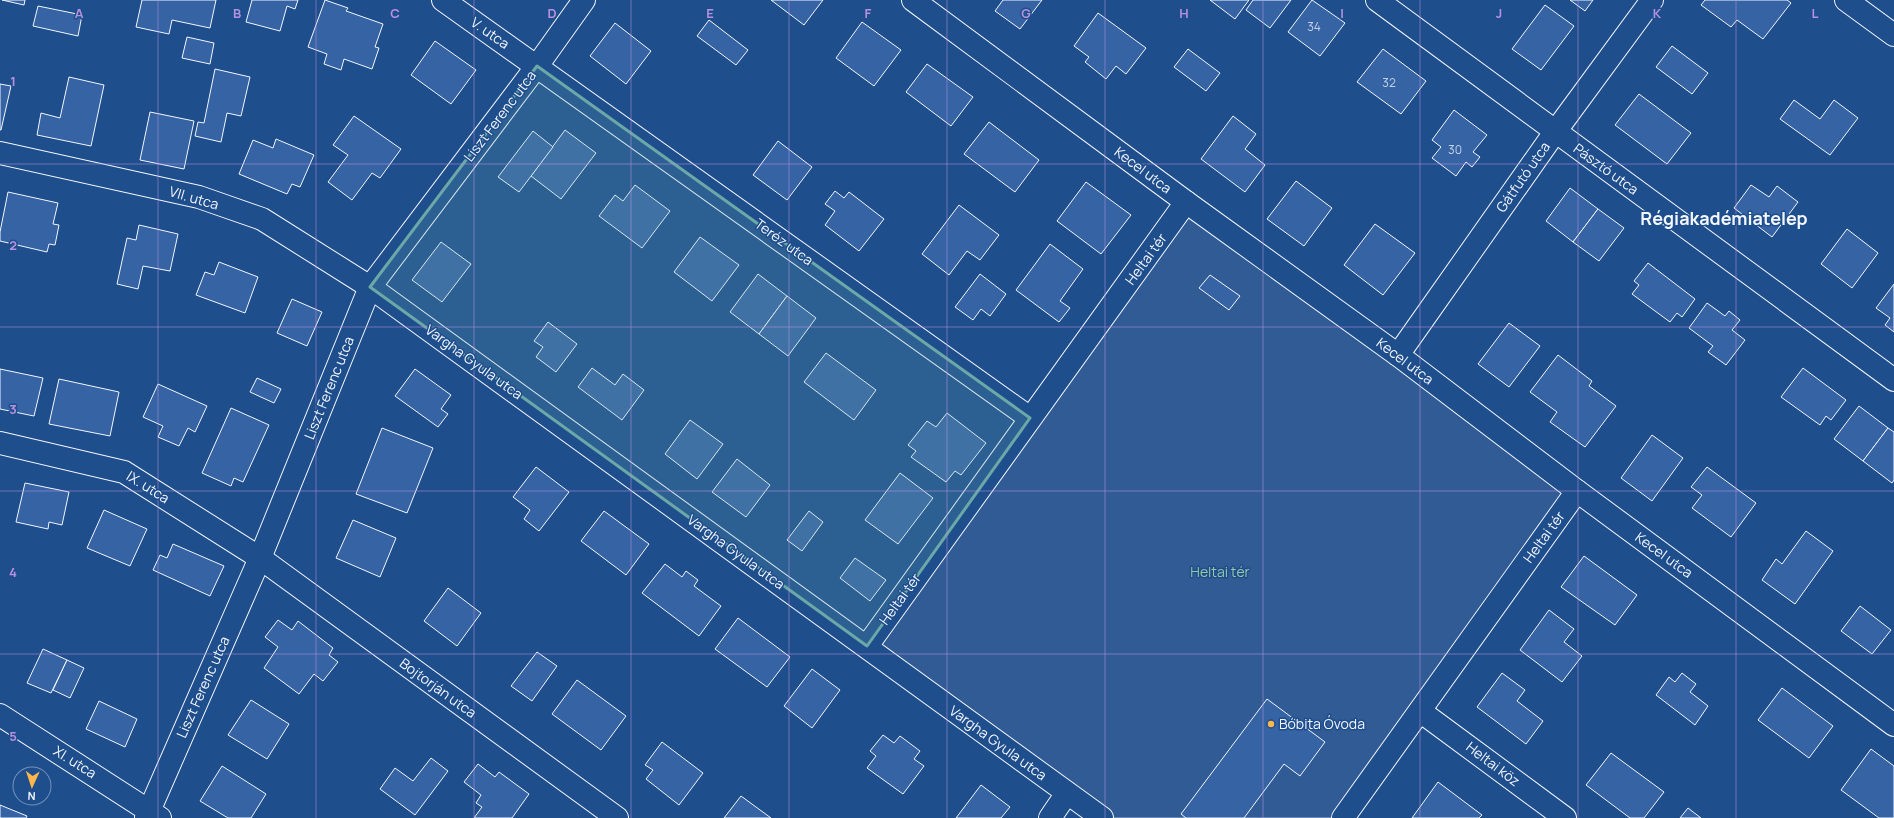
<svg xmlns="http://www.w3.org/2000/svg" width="1894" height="818" font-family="Manrope,sans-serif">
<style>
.built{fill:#305b95;stroke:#a8bbd7}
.building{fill:#3563a3;stroke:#f2f6ff}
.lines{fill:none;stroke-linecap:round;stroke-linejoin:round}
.street-casing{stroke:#f2f6ff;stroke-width:24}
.street{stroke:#1f4e8c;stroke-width:22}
.marked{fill:#6aa9a8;fill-opacity:0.2;stroke:#6aa9a8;stroke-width:3;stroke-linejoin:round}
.grid{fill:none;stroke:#b691df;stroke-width:1;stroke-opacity:0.55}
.poi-dot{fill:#ffb74d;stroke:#1f4e8c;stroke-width:1.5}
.labels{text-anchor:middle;stroke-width:3;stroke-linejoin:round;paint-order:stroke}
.number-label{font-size:12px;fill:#c3d1e8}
.street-label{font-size:14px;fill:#f2f6ff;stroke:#1f4e8c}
.park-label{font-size:14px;fill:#97c8a6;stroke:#1f4e8c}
.poi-label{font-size:14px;fill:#f2f6ff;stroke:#1f4e8c;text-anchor:start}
.district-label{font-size:18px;font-weight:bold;fill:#f2f6ff;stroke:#1f4e8c}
.grid-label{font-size:13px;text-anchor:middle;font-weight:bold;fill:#b691df;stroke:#1f4e8c;stroke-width:3;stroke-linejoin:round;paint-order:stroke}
</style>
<rect width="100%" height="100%" fill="#1f4e8c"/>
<path class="built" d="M1186 202 1577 491 1343 818H1102L867 646Z"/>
<g class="building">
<path d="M2 0H25L24 5Z"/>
<path d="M142 0H216L210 28 172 20 169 34 136 27Z"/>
<path d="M252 0H298L295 9 287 6 280 31 246 22Z"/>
<path d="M325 0 348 8 346 11 383 24 375 47 379 48 372 69 344 59 341 70 324 64 327 54 308 47Z"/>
<path d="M771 0H823L804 25Z"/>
<path d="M1003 0H1042L1020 29 995 11Z"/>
<path d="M1210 0H1249L1235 19Z"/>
<path d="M1253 0H1291L1270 28 1246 10Z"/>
<path d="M1312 0 1345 23 1320 56 1288 32Z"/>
<path d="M1570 0H1593L1585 11Z"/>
<path d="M1705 0H1787L1791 3 1763 39 1737 20 1731 27 1701 5Z"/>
<path d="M1545 5 1574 26 1541 70 1512 49Z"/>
<path d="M38 6 82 15 78 36 33 26Z"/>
<path d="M1098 13 1146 48 1126 74 1116 66 1106 79 1085 62 1089 57 1074 46Z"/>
<path d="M709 20 748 50 736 65 697 36Z"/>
<path d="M862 22 901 50 874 86 836 58Z"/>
<path d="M615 23 651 51 626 84 590 56Z"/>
<path d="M187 37 214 43 210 64 182 58Z"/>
<path d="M435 41 476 70 451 104 411 75Z"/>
<path d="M1672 46 1708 73 1692 94 1656 67Z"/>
<path d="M1188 49 1220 73 1206 91 1174 67Z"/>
<path d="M1383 49 1426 81 1401 114 1357 82Z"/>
<path d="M927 64 973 97 951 126 906 92Z"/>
<path d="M215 69 250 77 241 116 227 113 221 142 195 136 198 122 204 123Z"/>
<path d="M69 77 104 85 91 146 37 135 41 113 60 118Z"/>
<path d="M0 84 11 86 1 130H0Z"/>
<path d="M1639 94 1691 133 1667 164 1615 125Z"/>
<path d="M1794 100 1820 119 1834 100 1858 118 1830 155 1780 119Z"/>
<path d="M1454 110 1487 135 1473 152 1480 157 1472 167 1466 162 1456 176 1432 158 1441 147 1432 140Z"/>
<path d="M150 112 194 121 184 169 140 160Z"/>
<path d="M354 116 401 149 380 178 372 173 352 200 328 182 348 155 333 145Z"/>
<path d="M1233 116 1256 134 1245 149 1265 165 1245 192 1201 159Z"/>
<path d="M989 122 1039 160 1015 192 964 154Z"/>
<path d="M565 130 596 153 561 199 531 176Z"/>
<path d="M533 131 553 147 519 192 498 177Z"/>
<path d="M276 139 314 155 300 187 292 184 287 194 239 174 253 140 273 148Z"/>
<path d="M778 141 812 167 787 200 753 175Z"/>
<path d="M1296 181 1332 208 1304 246 1267 219Z"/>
<path d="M1086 182 1131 215 1101 254 1057 221Z"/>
<path d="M635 185 670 211 642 248 599 216 615 195 623 201Z"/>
<path d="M1751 185 1769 197 1777 186 1798 202 1772 237 1734 208Z"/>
<path d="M1570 188 1598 209 1573 242 1546 221Z"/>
<path d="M835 191 844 198 849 192 884 219 859 251 825 225 835 211 825 204Z"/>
<path d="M8 192 58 203 53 224 59 225 55 245 49 244 47 252 0 241V232Z"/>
<path d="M959 205 999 235 980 260 967 251 949 275 922 254Z"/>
<path d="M1598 209 1624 228 1599 261 1573 242Z"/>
<path d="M1375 224 1415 253 1383 295 1344 265Z"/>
<path d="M139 225 178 234 170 271 143 266 138 289 117 284 127 238 136 240Z"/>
<path d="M1847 229 1878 253 1852 288 1821 264Z"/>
<path d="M700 237 739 265 712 301 674 272Z"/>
<path d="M441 242 471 264 442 302 412 280Z"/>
<path d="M1050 244 1083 269 1060 301 1070 308 1059 322 1016 290Z"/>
<path d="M219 262 258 277 245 313 196 295 205 272 214 275Z"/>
<path d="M1648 263 1695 299 1682 317 1677 313 1670 322 1632 294 1639 285 1634 281Z"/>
<path d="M758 274 787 296 759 334 730 312Z"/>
<path d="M980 274 1006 294 990 316 981 309 973 320 955 307Z"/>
<path d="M1210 275 1240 296 1229 310 1199 288Z"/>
<path d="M1894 284V332L1885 325 1890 318 1876 308Z"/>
<path d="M787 296 816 318 788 356 759 334Z"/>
<path d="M292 299 322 312 307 346 277 333Z"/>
<path d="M1707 303 1725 316 1729 311 1740 320 1732 330 1745 340 1726 365 1708 352 1713 346 1689 328Z"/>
<path d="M548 322 577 344 556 372 536 357 543 347 534 341Z"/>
<path d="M1509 323 1540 346 1509 387 1478 364Z"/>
<path d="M826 353 876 390 854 420 804 382Z"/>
<path d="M1558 355 1592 381 1589 386 1616 406 1585 447 1550 422 1557 412 1530 392Z"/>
<path d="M592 368 615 385 623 374 644 390 622 420 578 387Z"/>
<path d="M1803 368 1846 400 1831 420 1826 416 1820 425 1781 397Z"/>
<path d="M0 369 43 378 34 416 0 409Z"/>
<path d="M415 369 451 395 441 409 448 414 438 427 395 396Z"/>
<path d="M257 378 281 389 274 403 250 392Z"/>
<path d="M59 379 119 392 110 436 49 424Z"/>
<path d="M158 384 207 406 195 432 188 428 179 446 158 437 163 426 143 417Z"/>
<path d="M1859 406 1888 428 1863 461 1834 439Z"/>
<path d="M231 408 269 425 243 482 234 478 231 486 202 473Z"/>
<path d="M947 413 986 443 961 475 955 471 946 482 911 457 916 451 908 445 927 421 936 427Z"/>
<path d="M690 420 723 444 697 479 665 454Z"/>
<path d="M382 428 433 448 407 513 356 494Z"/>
<path d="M1888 428 1894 432V480L1892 483 1863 461Z"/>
<path d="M1652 435 1683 458 1652 501 1621 478Z"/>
<path d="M737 459 770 485 746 517 712 492Z"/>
<path d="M536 467 569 492 539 531 524 519 530 510 513 497Z"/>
<path d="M1707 467 1756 503 1731 537 1692 508 1702 495 1691 487Z"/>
<path d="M900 473 933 498 898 544 865 520Z"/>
<path d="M25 483 69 492 62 525 49 522 48 529 16 522Z"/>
<path d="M104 510 147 529 130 566 87 548Z"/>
<path d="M604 511 649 544 626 575 581 541Z"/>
<path d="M809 511 823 522 802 551 787 540Z"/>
<path d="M353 520 396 538 380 577 336 558Z"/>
<path d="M1806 531 1833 551 1795 604 1762 580 1776 559 1782 564Z"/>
<path d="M173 544 224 566 210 596 153 570 160 555 167 558Z"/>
<path d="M1584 556 1637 595 1615 625 1561 587Z"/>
<path d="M855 558 886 580 870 601 840 578Z"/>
<path d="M665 564 682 577 686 571 698 580 694 586 721 606 699 636 642 593Z"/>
<path d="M448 588 481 613 457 646 424 621Z"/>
<path d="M1860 606 1891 630 1872 654 1841 631Z"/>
<path d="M1549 610 1574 629 1564 642 1582 656 1562 682 1520 650Z"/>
<path d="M738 618 790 657 767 687 715 649Z"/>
<path d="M278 620 292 630 298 621 333 648 329 655 338 662 323 681 314 674 299 694 264 668 278 647 265 637Z"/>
<path d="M43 649 67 660 51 693 27 683Z"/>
<path d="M537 652 557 666 532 701 511 686Z"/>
<path d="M67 660 84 668 70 698 53 690Z"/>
<path d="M812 669 840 690 812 728 784 706Z"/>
<path d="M1502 673 1525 690 1517 701 1543 721 1526 744 1477 707Z"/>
<path d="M1682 673 1696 684 1690 692 1708 706 1695 725 1656 695 1669 677 1675 682Z"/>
<path d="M577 680 626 716 601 750 552 714Z"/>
<path d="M1782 688 1833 726 1809 758 1758 720Z"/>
<path d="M1267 699 1325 742 1300 776 1284 764 1244 818H1186L1181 814Z"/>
<path d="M251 700 289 724 267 759 228 735Z"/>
<path d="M99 701 137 719 125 747 86 729Z"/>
<path d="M883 735 894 743 900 736 920 751 914 759 924 766 903 794 867 768 876 756 870 751Z"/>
<path d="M662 742 703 773 679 805 646 779 653 770 645 765Z"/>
<path d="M1871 749 1894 766V818H1879L1841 790Z"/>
<path d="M1611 753 1664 792 1644 818H1630L1586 785Z"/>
<path d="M431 758 448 771 415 815 380 789 395 768 413 781Z"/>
<path d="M478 764 495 777 499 772 529 794 512 818H474L482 807 476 803 481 795 464 782Z"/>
<path d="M222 766 266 794 251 818H228L200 801Z"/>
<path d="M1438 782 1482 815 1479 818H1412Z"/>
<path d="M981 785 1010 807 1001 818H956Z"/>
<path d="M741 796 771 818H724Z"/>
<path d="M0 805 27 816 26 818H0Z"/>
<path d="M1688 808 1701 818H1680Z"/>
</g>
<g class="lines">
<g class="street-casing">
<g id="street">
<path d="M443 0 1030 418"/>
<path d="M913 0 1186 202 1398 355 1577 491 1894 725"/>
<path d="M1377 0 1894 380"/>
<path d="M1846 0 1894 35"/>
<path d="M0 153 199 197 262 219 370 287 1102 818"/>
<path d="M1398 355 1555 132 1652 0"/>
<path d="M0 443 124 472 260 558 617 818"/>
<path d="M867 646 1186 202"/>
<path d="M1420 711 1565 818"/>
<path d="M0 715 160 818"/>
<path d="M146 818 260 558 370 287 537 66 584 0"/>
<path d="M1050 818 1067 793"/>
<path d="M1343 818 1577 491"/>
</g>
</g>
<use href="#street" class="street"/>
</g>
<path class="marked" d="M537 66 1030 418 867 646 370 287Z"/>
<path class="grid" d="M158 0V818M316 0V818M474 0V818M631 0V818M789 0V818M947 0V818M1105 0V818M1263 0V818M1420 0V818M1578 0V818M1736 0V818M0 164H1894M0 327H1894M0 491H1894M0 654H1894"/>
<circle class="poi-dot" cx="1271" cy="724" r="4"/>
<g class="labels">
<g class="number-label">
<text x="1314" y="31">34</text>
<text x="1389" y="87">32</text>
<text x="1455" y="154">30</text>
</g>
<g class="street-label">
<text transform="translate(490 33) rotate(35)" y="5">V. utca</text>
<text transform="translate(500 116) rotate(-53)" y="5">Liszt Ferenc utca</text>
<text transform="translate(1606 169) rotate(36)" y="5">Pásztó utca</text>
<text transform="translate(1143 170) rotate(37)" y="5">Kecel utca</text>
<text transform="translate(1523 177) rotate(-55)" y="5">Gátfutó utca</text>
<text transform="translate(194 198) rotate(16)" y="5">VII. utca</text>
<text transform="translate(784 242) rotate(36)" y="5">Teréz utca</text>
<text transform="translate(1146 259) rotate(-54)" y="5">Heltai tér</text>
<text transform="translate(1405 361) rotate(37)" y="5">Kecel utca</text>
<text transform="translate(474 362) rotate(36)" y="5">Vargha Gyula utca</text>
<text transform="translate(329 388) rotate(-68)" y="5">Liszt Ferenc utca</text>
<text transform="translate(148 487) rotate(32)" y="5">IX. utca</text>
<text transform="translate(1544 537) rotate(-54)" y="5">Heltai tér</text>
<text transform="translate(736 552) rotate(36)" y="5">Vargha Gyula utca</text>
<text transform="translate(1664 555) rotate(36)" y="5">Kecel utca</text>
<text transform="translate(900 599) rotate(-54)" y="5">Heltai tér</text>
<text transform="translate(203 687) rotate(-66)" y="5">Liszt Ferenc utca</text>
<text transform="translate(438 688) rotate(36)" y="5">Bojtorján utca</text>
<text transform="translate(998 743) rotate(36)" y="5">Vargha Gyula utca</text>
<text transform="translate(75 762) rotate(32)" y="5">XI. utca</text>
<text transform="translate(1493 764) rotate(37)" y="5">Heltai köz</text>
</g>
<g class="park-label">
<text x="1220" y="577">Heltai tér</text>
</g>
<g class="poi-label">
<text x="1279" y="729">Bóbita Óvoda</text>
</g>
<g class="district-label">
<text x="1724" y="225">Régiakadémiatelep</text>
</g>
</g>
<g class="grid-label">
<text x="79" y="18">A</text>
<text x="237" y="18">B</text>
<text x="395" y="18">C</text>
<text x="552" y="18">D</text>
<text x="710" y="18">E</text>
<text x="868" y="18">F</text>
<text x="1026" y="18">G</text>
<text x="1184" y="18">H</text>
<text x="1342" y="18">I</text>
<text x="1499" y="18">J</text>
<text x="1657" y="18">K</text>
<text x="1815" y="18">L</text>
<text x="13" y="86">1</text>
<text x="13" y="250">2</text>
<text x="13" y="414">3</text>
<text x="13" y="577">4</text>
<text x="13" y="741">5</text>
</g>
<g transform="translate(32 786) rotate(183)"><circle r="19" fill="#1f4e8c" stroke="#7391ba"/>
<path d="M0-3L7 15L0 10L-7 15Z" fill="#ffb74d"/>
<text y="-6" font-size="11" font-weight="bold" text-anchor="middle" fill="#f2f6ff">N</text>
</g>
</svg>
